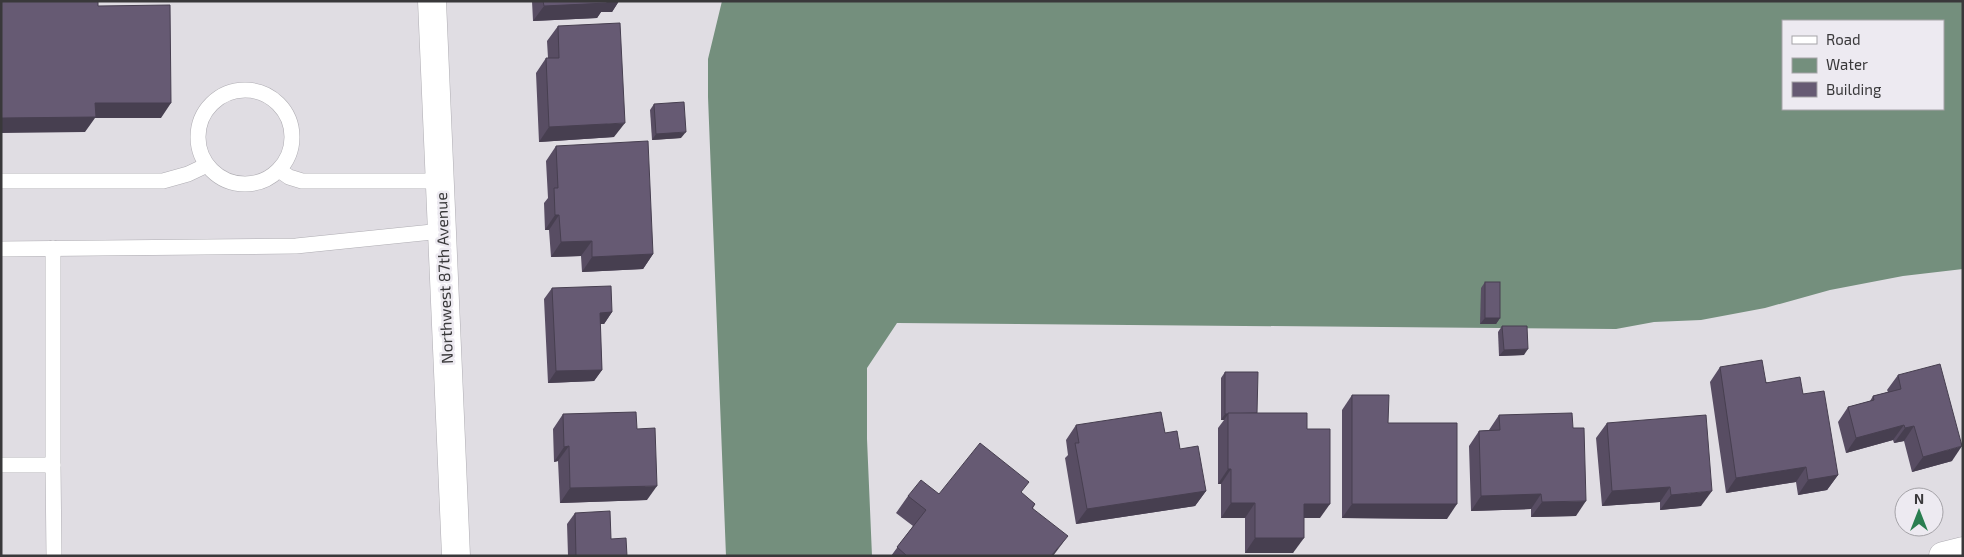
<svg xmlns="http://www.w3.org/2000/svg" width="1964" height="557" font-family="'Exo 2',sans-serif">
<style>
.water{fill:#748f7d;fill-rule:evenodd}
.lines{fill:none;stroke-linecap:round;stroke-linejoin:round}
.service-casing{stroke:#afadb3;stroke-width:16}
.minor-casing{stroke:#afadb3;stroke-width:29}
.tertiary-casing{stroke:#afadb3;stroke-width:29}
.service{stroke:#fff;stroke-width:15}
.minor{stroke:#fff;stroke-width:28}
.tertiary{stroke:#fff;stroke-width:28}
.wall{fill:#584d63}
.shaded-wall{fill:#473f50}
.building{fill:#665a73;stroke:#473f50}
.labels{text-anchor:middle;stroke-width:5;stroke-linejoin:round;paint-order:stroke}
.street-label{font-size:16px;fill:#39383a;stroke:#edeaf1}
</style>
<rect width="100%" height="100%" fill="#e0dde3"/>
<path class="water" d="M722 1H1963V269L1903 276 1830 290 1765 308 1701 320 1654 322 1616 329 897 323 867 368V439L872 556H726L708 97V59ZM1783 21H1943V109H1783Z"/>
<g class="lines">
<g class="service-casing">
<g id="service">
<circle cx="245" cy="137" r="47"/>
<path d="M279 170 289 177 302 181H440"/>
<path d="M1 181H163L188 174 207 165"/>
<path d="M1 249 296 246 442 231"/>
<path d="M1 465H53V248"/>
<path d="M53 465 54 556"/>
</g>
</g>
<g class="minor-casing">
<path id="minor" d="M1943 556 1963 551"/>
</g>
<g class="tertiary-casing">
<path id="tertiary" d="M432 1 456 556"/>
</g>
<use href="#service" class="service"/>
<use href="#minor" class="minor"/>
<use href="#tertiary" class="tertiary"/>
</g>
<g class="wall">
<path d="M532 1H619L612 12H601L597 18 533 21Z"/>
<path d="M558 26 614 137 539 142 536 73 546 58H548L547 41Z"/>
<path d="M654 104 681 138 652 140 650 110Z"/>
<path d="M556 146 653 254 643 269 582 272 581 256 551 257 549 230H545L544 203 548 198 546 161Z"/>
<path d="M1485 282 1500 318 1496 324H1480L1481 288Z"/>
<path d="M552 288 612 312 604 324H600L602 370 594 381 548 383 544 299Z"/>
<path d="M1502 326 1524 355 1499 356 1498 332Z"/>
<path d="M1720 367 1803 394 1838 475 1827 490 1798 495 1796 482 1726 493 1710 382Z"/>
<path d="M1225 372 1257 413 1307 429 1320 518H1304L1293 553H1245V518H1221V484H1218V428L1224 420H1221V378Z"/>
<path d="M1898 375 1952 461 1912 472 1904 441 1894 443 1893 440 1846 453 1838 422 1848 407 1870 401 1873 396 1888 392 1887 390Z"/>
<path d="M1352 395 1447 519 1342 518V410Z"/>
<path d="M563 414 637 429 647 500 560 503 558 461 554 462 553 429Z"/>
<path d="M1499 415 1576 516 1531 517V509L1471 511 1469 446 1479 431 1489 430Z"/>
<path d="M1607 423 1701 506 1660 510V502L1602 506 1596 438Z"/>
<path d="M1076 425 1165 433 1180 449 1206 491 1195 506 1076 524 1065 458 1068 455 1066 440Z"/>
<path d="M1021 493 1035 504 1033 508 1053 556H891L913 526 896 513 908 496 939 494Z"/>
<path d="M575 513 611 539 627 556H568L567 524Z"/>
</g>
<g class="shaded-wall">
<path d="M605 1H619L612 12H601L597 18 533 21 544 6Z"/>
<path d="M95 103H171L161 118H95L85 132 1 133V118Z"/>
<path d="M625 123 614 137 539 142 549 127Z"/>
<path d="M686 132 681 138 652 140 656 134Z"/>
<path d="M555 215H559L549 230H545Z"/>
<path d="M592 241 581 256 551 257 561 242Z"/>
<path d="M653 254 643 269 582 272 592 257Z"/>
<path d="M612 312 604 324H592L600 313Z"/>
<path d="M1485 318H1500L1496 324H1480Z"/>
<path d="M1528 349 1524 355 1499 356 1504 350Z"/>
<path d="M602 370 594 381 548 383 556 371Z"/>
<path d="M1225 414H1228L1224 420H1221Z"/>
<path d="M1904 425 1893 440 1846 453 1856 438Z"/>
<path d="M1914 426 1904 441 1894 443 1905 428Z"/>
<path d="M569 446 558 461 554 462 564 447Z"/>
<path d="M1962 446 1952 461 1912 472 1923 457Z"/>
<path d="M1806 467 1796 482 1726 493 1736 478Z"/>
<path d="M1228 469H1231L1221 484H1218Z"/>
<path d="M1838 475 1827 490 1798 495 1808 480Z"/>
<path d="M657 486 647 500 560 503 570 488Z"/>
<path d="M1670 487 1660 502 1602 506 1612 491Z"/>
<path d="M1206 491 1195 506 1076 524 1087 509Z"/>
<path d="M1712 491 1701 506 1660 510 1671 495Z"/>
<path d="M1541 494 1531 509 1471 511 1481 496Z"/>
<path d="M1586 501 1576 516 1531 517 1542 502Z"/>
<path d="M1231 503H1255L1245 518H1221Z"/>
<path d="M1304 504H1330L1320 518H1293Z"/>
<path d="M1352 504H1457L1447 519 1342 518Z"/>
<path d="M1068 536 1053 556H1051Z"/>
<path d="M1255 538H1304L1293 553H1245Z"/>
</g>
<g class="building">
<path d="M1 1H98V6L170 5 171 103H95L96 117 1 118Z"/>
<path d="M543 1H607V3L544 6Z"/>
<path d="M620 23 625 123 549 127 546 58H559L558 26Z"/>
<path d="M684 102 686 132 656 134 654 104Z"/>
<path d="M648 141 653 254 592 257V241L561 242 559 215H555L554 188H558L556 146Z"/>
<rect x="1485" y="282" width="15" height="36"/>
<path d="M611 286 612 312 600 313 602 370 556 371 552 288Z"/>
<path d="M1502 326H1527L1528 349 1504 350Z"/>
<path d="M1762 360 1766 383 1800 377 1803 394 1824 391 1838 475 1808 480 1806 467 1736 478 1720 367Z"/>
<path d="M1940 364 1962 446 1923 457 1914 426 1905 428 1904 425 1856 438 1848 407 1874 400 1873 396 1901 389 1898 375Z"/>
<path d="M1225 372H1258L1257 413 1225 414Z"/>
<path d="M1352 395H1389L1388 423H1457V504H1352Z"/>
<path d="M636 412 637 429 655 428 657 486 570 488 569 446 564 447 563 414Z"/>
<path d="M1161 412 1165 433 1177 431 1180 449 1198 446 1206 491 1087 509 1075 443H1079L1076 425Z"/>
<path d="M1228 413H1307V429H1330V504H1304V538H1255V503H1231V469H1228Z"/>
<path d="M1572 413 1573 428H1584L1586 501 1542 502 1541 494 1481 496 1479 431 1500 430 1499 415Z"/>
<path d="M1706 415 1712 491 1671 495 1670 487 1612 491 1607 423Z"/>
<path d="M980 443 1029 482 1021 492 1035 504 1032 508 1068 536 1051 556H907L897 547 926 510 908 496 921 480 939 494Z"/>
<path d="M610 511 611 539 626 538 627 556H576L575 513Z"/>
</g>
<g class="labels">
<g class="street-label">
<text transform="translate(444 278) rotate(-92)" y="6">Northwest 87th Avenue</text>
</g>
</g>
<rect width="1964" height="557" fill="none" stroke="#39383a" stroke-width="5"/>
<rect x="1782" y="20" width="162" height="90" fill="#edeaf1" stroke="#a5a3a8"/>
<rect x="1792" y="36" width="25" height="8" fill="#ffffff" stroke="#a5a3a8"/>
<text x="1826" y="45" font-size="15" fill="#39383a">Road</text>
<rect x="1792" y="58" width="25" height="15" fill="#748f7d" stroke="#a5a3a8"/>
<text x="1826" y="70" font-size="15" fill="#39383a">Water</text>
<rect x="1792" y="82" width="25" height="15" fill="#665a73" stroke="#a5a3a8"/>
<text x="1826" y="95" font-size="15" fill="#39383a">Building</text>
<g transform="translate(1919 512)"><circle r="24" fill="#edeaf1" stroke="#a5a3a8"/>
<path d="M0-4L9 19L0 12L-9 19Z" fill="#2a7e50"/>
<text y="-8" font-size="14" font-weight="bold" text-anchor="middle" fill="#39383a">N</text>
</g>
</svg>
